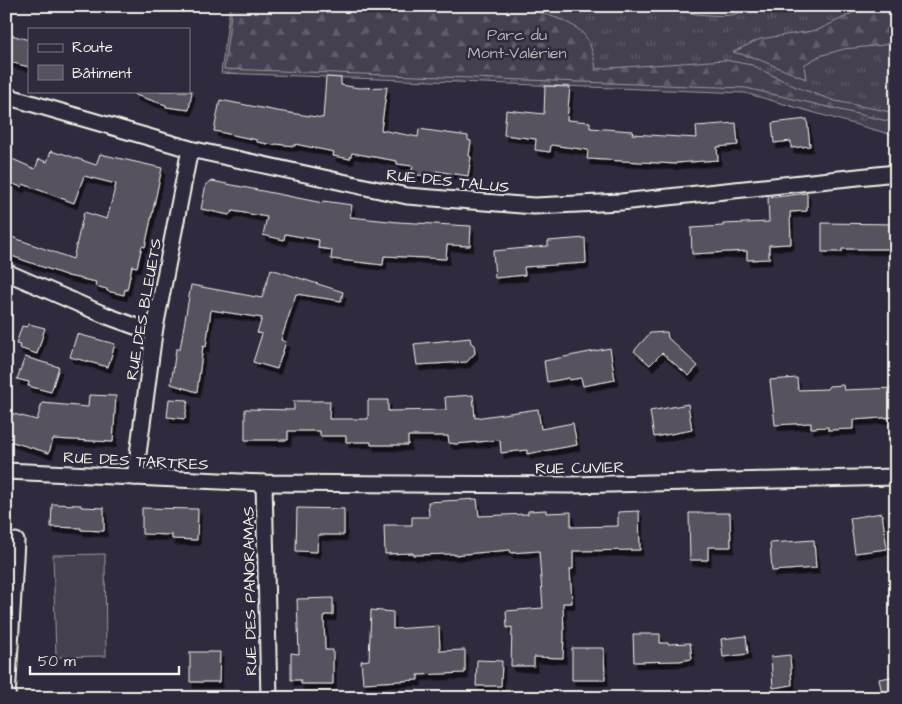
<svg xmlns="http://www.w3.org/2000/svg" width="902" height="704" font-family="'Architects Daughter',sans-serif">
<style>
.grass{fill:url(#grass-tufts);stroke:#9c989c}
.forest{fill:url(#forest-firs);stroke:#9c989c}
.pitch{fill:#454050;stroke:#9c989c}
.building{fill:#56525f;stroke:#f4f1e8;filter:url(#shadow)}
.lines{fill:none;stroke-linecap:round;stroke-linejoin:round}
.street-casing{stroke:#f4f1e8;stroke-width:19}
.street{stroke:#2f2a3d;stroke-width:15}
.labels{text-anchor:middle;stroke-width:5;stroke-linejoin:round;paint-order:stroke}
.park-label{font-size:16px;fill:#b7b3b3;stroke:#2f2a3d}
.street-label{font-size:16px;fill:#f4f1e8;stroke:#2f2a3d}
</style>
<defs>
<pattern id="grass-tufts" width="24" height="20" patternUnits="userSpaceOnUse" patternTransform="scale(1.25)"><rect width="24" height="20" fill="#454050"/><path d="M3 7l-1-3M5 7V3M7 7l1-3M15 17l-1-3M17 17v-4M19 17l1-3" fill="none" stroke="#605c69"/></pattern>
<pattern id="forest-firs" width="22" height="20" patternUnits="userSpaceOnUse" patternTransform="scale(1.25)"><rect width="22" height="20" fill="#454050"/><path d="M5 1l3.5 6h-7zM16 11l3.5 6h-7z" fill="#605c69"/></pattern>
<filter id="shadow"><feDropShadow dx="3" dy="5.5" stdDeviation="0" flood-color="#0009"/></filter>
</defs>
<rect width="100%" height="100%" fill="#2f2a3d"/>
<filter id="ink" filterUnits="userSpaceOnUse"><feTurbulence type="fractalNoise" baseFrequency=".02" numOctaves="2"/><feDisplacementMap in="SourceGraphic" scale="10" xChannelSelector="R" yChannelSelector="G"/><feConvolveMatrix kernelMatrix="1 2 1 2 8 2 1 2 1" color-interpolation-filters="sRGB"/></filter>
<g filter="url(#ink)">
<path class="grass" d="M230 6H896V136L745 93 221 73Z"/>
<g class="forest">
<path d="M232 6H528L526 8C544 14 574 21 585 36 592 46 594 58 596 69L725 60 752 65 796 87 835 101 896 113V123L746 88 224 69Z"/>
<path d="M662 6H761C752 9 741 13 731 15 717 17 674 13 662 6Z"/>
<path d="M884 11 896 14V40L884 45 844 49 819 56 804 65 806 79 755 58 733 52 760 39 818 30 855 12Z"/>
</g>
<path class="pitch" d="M105 554 106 656 56 657 53 555Z"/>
<g class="building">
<path d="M11 35 29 40V67L6 61V51Z"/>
<path d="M326 77 341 78V85L359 88 387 87 381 130 418 137 419 129 468 136V140L471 141 469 156 471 157 468 176 436 171 435 177 411 174 413 166 397 164V161L352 153 350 159 333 156 334 152 295 144V146L275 144 274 145 257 142V140L214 131 220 100 277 111 323 118Z"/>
<path d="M545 86 570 87 567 120 590 122V128L633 131 632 134 697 138 696 126 736 123 738 145 717 147 718 160 676 163V164L587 159 588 150 551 145 550 152 535 150 536 139 504 135 506 110 544 114Z"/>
<path d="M136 91H192L189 110 166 107V105L135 95Z"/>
<path d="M807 119 810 146 791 148V141L774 143 772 123Z"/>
<path d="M51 151 60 154 61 153 96 165 100 154 162 168 145 247 142 246 137 267 132 266 127 290 125 289 124 295 107 291V289L95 286 96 282 68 276 6 254V235L73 259 84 212 107 219 116 184 84 176 74 203 23 184 21 187 6 181V167L10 158 35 169 39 159 47 162Z"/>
<path d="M212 181 323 203V201L352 205 350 217 398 222 471 226 470 246 447 245 446 259 384 256 383 265 331 259 332 250 318 248 319 240 285 234 284 240 263 235 267 217 233 211 229 215 201 209 206 184Z"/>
<path d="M807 193V211L790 212 791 244 769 245V259L747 260V251L692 254 691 228 723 226V224L769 222 768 198Z"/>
<path d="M822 223 896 224V249H842V252H822Z"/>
<path d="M585 238 586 263 524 267 525 275 495 278 493 251 548 246V241Z"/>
<path d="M271 269 343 292 341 301 296 294 281 340 286 342 277 369 253 362 262 334 257 333 262 318 211 310 206 347 203 346 197 392 171 384 176 349H180L191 285 262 298Z"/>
<path d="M29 324 45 328 37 354 19 348 20 345 16 344 22 326 27 327Z"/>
<path d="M667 332 668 338 698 366 689 376 662 353 650 365 634 351 650 333Z"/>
<path d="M77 334 115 344 108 367 70 357Z"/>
<path d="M470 338 471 343 474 345 475 353 467 362 417 365 414 344Z"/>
<path d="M610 348 615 380 583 386 581 378 569 380V378L547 382 544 361Z"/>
<path d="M25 357 59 367 51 392 28 386 29 382 17 379Z"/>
<path d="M797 378 798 390 827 389 829 386 843 385 844 390 896 388V417L853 420V429L828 430V427L811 428V423L775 425 770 380Z"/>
<path d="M89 395 116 396 113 442 53 439 49 453 6 440V412L37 420 42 403 88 407Z"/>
<path d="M473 395 475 418 538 409 541 429 573 423 577 445 527 454V450L501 453 500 440 456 444 449 443 448 436H408V445H371V442H346V436H320V431H288V440H245V409L294 410V401H330L329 419H368V400H388V411L446 410 445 397Z"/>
<path d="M169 399 188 400 185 419 167 417Z"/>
<path d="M688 404 692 430 654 437 650 411Z"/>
<path d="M477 499 479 516 528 514V511L546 510V513L571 512V527L618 526V512L639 511 640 550 573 551V569H570L572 603H563L564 636 563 658 534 657V666H511L512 627 507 628 506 611 543 608 539 551 511 553 510 550 454 555V554L413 555V553L385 554 384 525H412V517H429L428 502Z"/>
<path d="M52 504 81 505V507L104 508V531L81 530V528L51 527Z"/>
<path d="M142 508 198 509 197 540 172 539V535L142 534Z"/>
<path d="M297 508 344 509V535H318L317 552 296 551Z"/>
<path d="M689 513H730L731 547H708V560H690Z"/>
<path d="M882 513 887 549 855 553 850 518Z"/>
<path d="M814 540 816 568 772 571 770 543Z"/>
<path d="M333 598V615H324L325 650H333V684H301V680H291V653L299 654 297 599Z"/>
<path d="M371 610 393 612V629L439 626 440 651 465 650V673L418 675V680L363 683 361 661 369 660Z"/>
<path d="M633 634H660V643H668V644L690 643 692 659 679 661 634 662Z"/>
<path d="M746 636 748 654 723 657 721 639Z"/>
<path d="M572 648H604L605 680H572Z"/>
<path d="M190 652H220L219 682H190Z"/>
<path d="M790 655 792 685 773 688 771 657Z"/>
<path d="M477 660 502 661 501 686H476Z"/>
<path d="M896 676V698H883L879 679Z"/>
</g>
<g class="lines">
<g class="street-casing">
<g id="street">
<path d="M6 96 190 149 407 196 534 206 621 202 896 173"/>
<path d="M6 272 107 316 154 333"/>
<path d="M6 471 264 483 571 485 896 477"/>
<path d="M135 477 154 333 190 149"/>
<path d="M264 483 269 698"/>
<path d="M7 698 16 541"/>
</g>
</g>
<use href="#street" class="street"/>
</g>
</g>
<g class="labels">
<g class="park-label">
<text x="517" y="40">Parc du<tspan x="517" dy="18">Mont-Valérien</tspan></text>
</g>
<g class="street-label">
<text transform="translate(448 180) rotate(6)" y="6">RUE DES TALUS</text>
<text transform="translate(143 309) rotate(-80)" y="6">RUE DES BLEUETS</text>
<text transform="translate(136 460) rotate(3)" y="6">RUE DES TARTRES</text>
<text transform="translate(580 467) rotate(-1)" y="6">RUE CUVIER</text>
<text transform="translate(249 591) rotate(-91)" y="6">RUE DES PANORAMAS</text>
</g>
</g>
<rect width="902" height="704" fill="none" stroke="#2f2a3d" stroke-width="25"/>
<rect x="12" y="12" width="877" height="679" fill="none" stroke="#f4f1e8" stroke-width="2" filter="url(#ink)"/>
<rect x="28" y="28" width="162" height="65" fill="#2f2a3d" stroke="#7e7a81"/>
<rect x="38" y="44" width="25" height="8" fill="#2f2a3d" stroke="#7e7a81"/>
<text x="72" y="52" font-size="15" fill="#f4f1e8">Route</text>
<rect x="38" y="65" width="25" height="15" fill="#56525f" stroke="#7e7a81"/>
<text x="72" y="78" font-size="15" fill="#f4f1e8">Bâtiment</text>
<path d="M30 666v8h149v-8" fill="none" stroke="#f4f1e8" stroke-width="2.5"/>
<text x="38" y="666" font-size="15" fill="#f4f1e8" stroke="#2f2a3d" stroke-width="4" paint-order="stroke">50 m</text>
</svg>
